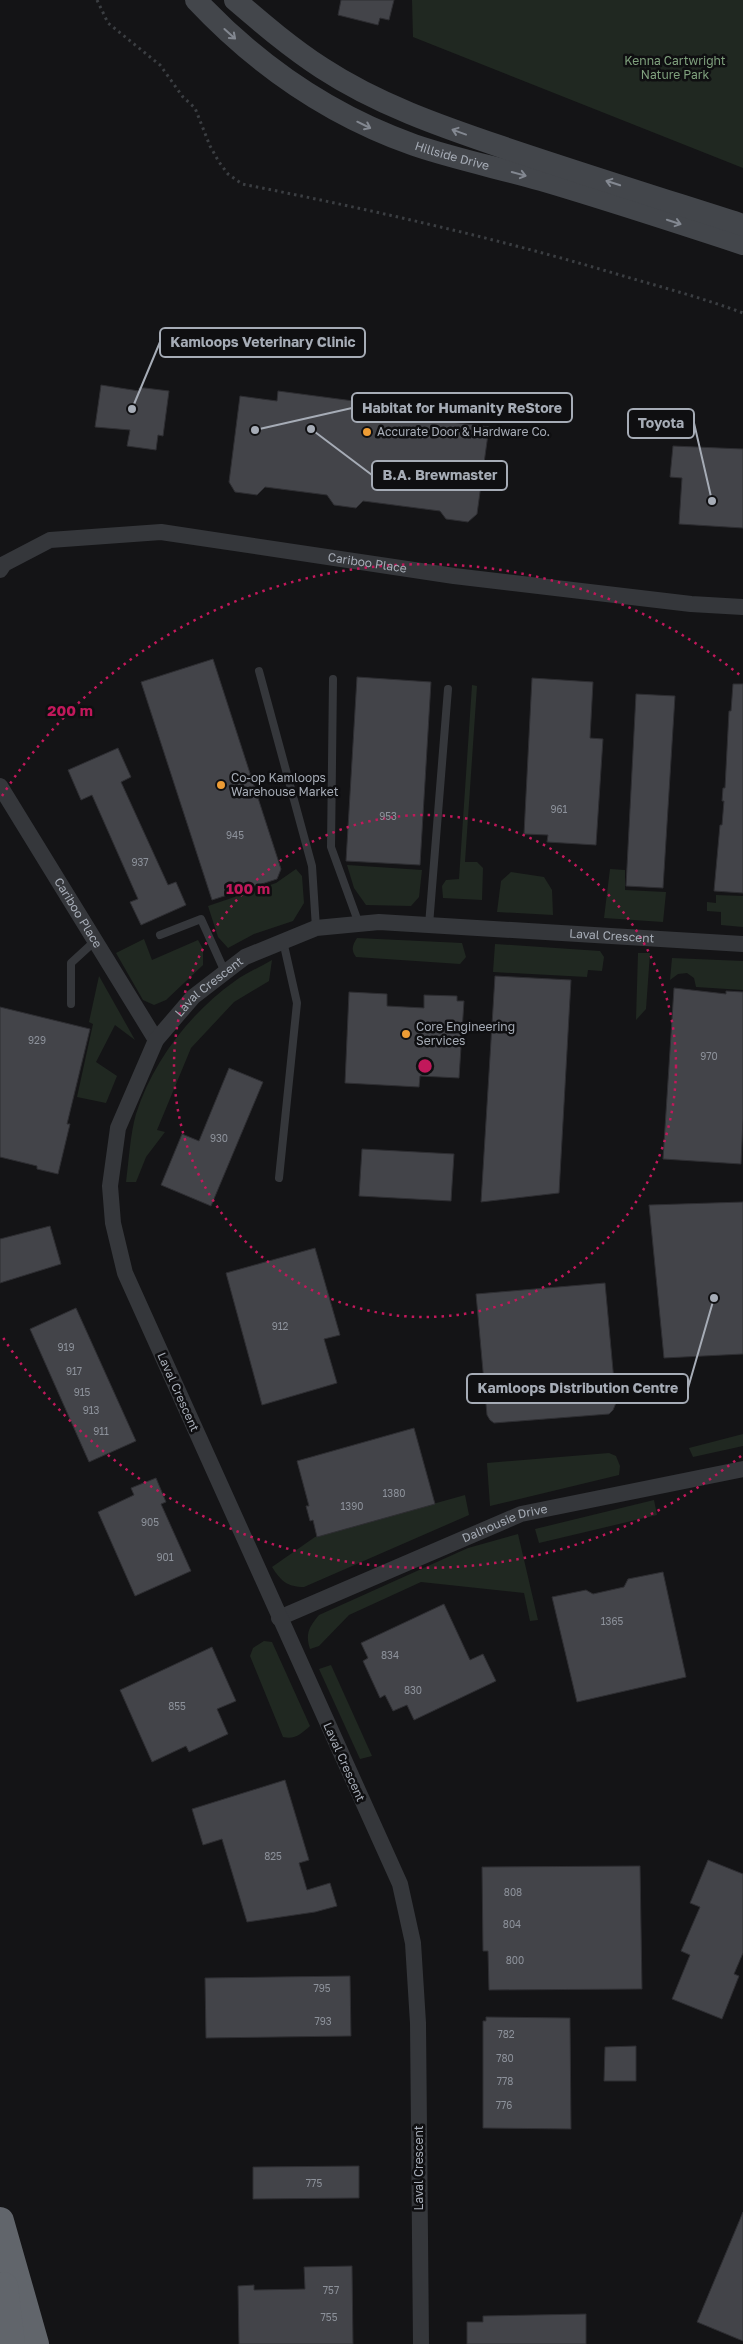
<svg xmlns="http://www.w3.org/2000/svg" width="743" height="2344" font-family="'Golos Text',sans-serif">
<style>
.green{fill:#202821}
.building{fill:#434449;stroke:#2e2e32}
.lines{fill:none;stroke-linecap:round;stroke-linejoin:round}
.path{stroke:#3b3e42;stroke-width:3;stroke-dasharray:2.5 4;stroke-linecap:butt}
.service{stroke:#35373b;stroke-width:8}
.minor{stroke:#35373b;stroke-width:16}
.secondary{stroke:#43464b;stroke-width:22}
.motorway{stroke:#61656b;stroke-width:28}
.oneway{stroke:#838891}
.ring{fill:none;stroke:#c2185b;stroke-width:2.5;stroke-dasharray:2.5 5}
.poi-dot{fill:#ed9c35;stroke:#0f0f11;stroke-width:2}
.labels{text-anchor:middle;stroke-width:5;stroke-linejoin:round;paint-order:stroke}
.number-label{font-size:10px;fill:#8d929b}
.park-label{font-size:12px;fill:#7fa07d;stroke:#0f0f11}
.street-label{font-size:12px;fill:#a6acb6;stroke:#0f0f11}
.poi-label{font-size:12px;fill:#a6acb6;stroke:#0f0f11;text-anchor:start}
.centre{fill:#c2185b;stroke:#0f0f11;stroke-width:2.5}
.ring-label{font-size:15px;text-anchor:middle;font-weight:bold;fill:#c2185b;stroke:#0f0f11;stroke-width:5;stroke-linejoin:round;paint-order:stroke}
.leader{fill:none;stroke:#a6acb6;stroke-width:2}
.callout-dot{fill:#a6acb6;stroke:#0f0f11;stroke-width:2}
.callout{fill:#0f0f11;stroke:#a6acb6;stroke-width:2}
.callout-label{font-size:14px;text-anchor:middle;font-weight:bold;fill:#a6acb6}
</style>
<rect width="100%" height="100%" fill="#141416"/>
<g class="green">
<path d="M412 0H743V168L413 37Z"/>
<path d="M472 685 477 686 465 862H477L483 868 482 900 443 898 442 886 446 880 459 879Z"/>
<path d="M347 865 422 870 419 897 411 906 366 905 354 888Z"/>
<path d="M296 869 302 876 304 903 293 921 254 934 228 948 218 937 208 906 276 883Z"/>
<path d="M610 869 625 870V890L666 892 663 922 604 918Z"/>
<path d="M511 872 544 877 552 890 553 915 497 912 501 881Z"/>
<path d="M716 895 743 896V927L721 925V912L707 911V902L716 903Z"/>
<path d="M357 938 462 943 466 957 460 964 356 957C351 950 352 946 357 938Z"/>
<path d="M144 939 152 960 198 940 203 949V965L166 1000 154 1005 143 1000 116 953Z"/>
<path d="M495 944 600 951 604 957 602 971 588 970 587 977 493 972Z"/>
<path d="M638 953H650L646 1009 636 1020Z"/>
<path d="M672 958 743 961V990L696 987 694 978 687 973 678 974 670 980Z"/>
<path d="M272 960 269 981 234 1002 191 1048 157 1130 165 1132 146 1157 136 1182H126C129 1160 130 1135 136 1114 153 1061 190 1013 235 981 246 973 260 967 272 960Z"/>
<path d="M99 976 135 1040 115 1025 96 1062 117 1076 106 1103 77 1097 93 1024 89 1022Z"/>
<path d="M743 1434V1446L693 1457 689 1448Z"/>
<path d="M609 1453 616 1456 620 1466 619 1475 490 1506 487 1463Z"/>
<path d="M465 1495 469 1515 304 1587C287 1587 281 1581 272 1567L315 1537Z"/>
<path d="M654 1500 657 1515 539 1543 535 1529Z"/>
<path d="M518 1534 538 1620 530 1621 524 1593 421 1582 349 1615 319 1646 310 1649C305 1634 309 1627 319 1615L468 1548Z"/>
<path d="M264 1641 272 1642 310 1726C301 1734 295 1740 283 1737L250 1656 253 1648Z"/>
<path d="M331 1665 372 1756 360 1759 319 1669Z"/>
</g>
<g class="building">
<path d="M341 0H394L389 20 380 18 378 25 338 15Z"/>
<path d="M101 385 139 391V388H145L169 391 163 436 158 435 156 450 127 446 130 430 95 427Z"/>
<path d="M278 391 452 414 451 422 489 427 477 514 468 522 446 519 440 511 363 501 356 508 334 505 327 495 265 487 257 495 235 492 229 482 240 396 277 401Z"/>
<path d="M673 446 743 449V528L679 524 682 478 670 477Z"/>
<path d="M213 659 281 869 277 879 212 900 141 682Z"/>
<path d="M357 677 431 682 420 865 346 861Z"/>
<path d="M532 678 593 682 590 738 603 739 596 845 547 842 548 835 524 834Z"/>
<path d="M733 684H743V893L714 891 720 825H722L724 801H722L723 788H725L729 711H731Z"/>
<path d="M636 694 675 696 663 888 626 886Z"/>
<path d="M118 748 131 777 121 782 168 885 176 882 186 905 141 925 130 902 138 899 92 795 81 800 68 770Z"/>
<path d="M495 976 571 980 559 1193 481 1202Z"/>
<path d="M674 988 726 994V991L743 992V1119L741 1164 663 1159Z"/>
<path d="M349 992 387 994V1006L424 1008V995L457 996V1001H464L459 1078 420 1076 419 1087 345 1083Z"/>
<path d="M0 1007 90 1029 67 1124H70L58 1174 37 1169V1166L0 1157Z"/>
<path d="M229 1068 263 1082 211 1206 161 1185 182 1134 199 1141Z"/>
<path d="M362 1149 454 1154 451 1201 359 1196Z"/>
<path d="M743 1202V1354L664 1358 649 1205Z"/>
<path d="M50 1226 61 1264 0 1283V1239Z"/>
<path d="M315 1248 340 1335 324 1339 337 1383 262 1405 226 1273Z"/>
<path d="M605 1283 616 1403 613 1410 609 1414 494 1423 490 1420 487 1415 476 1294Z"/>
<path d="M76 1308 136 1441 89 1462 30 1329Z"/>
<path d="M414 1428 435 1504 317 1537 313 1520 310 1521 306 1506H309L297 1461Z"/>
<path d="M156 1478 166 1502 161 1504 191 1571 135 1596 98 1512 134 1495 131 1488Z"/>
<path d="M663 1572 686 1677 577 1702 552 1597 586 1590 593 1594 624 1587 628 1579Z"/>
<path d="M444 1604 470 1660 483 1654 496 1681 414 1720 407 1705 393 1711 385 1695 380 1698 363 1661 368 1658 361 1643Z"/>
<path d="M212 1647 236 1701 217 1709 228 1734 189 1752 186 1746 152 1762 120 1690Z"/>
<path d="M285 1780 309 1860 299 1863 307 1890 330 1883 337 1906 315 1912 247 1922 222 1839 203 1845 192 1809Z"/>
<path d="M708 1860 743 1874V1953L734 1974 739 1976 722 2019 672 1999 690 1955 681 1951 700 1907 690 1903Z"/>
<path d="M640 1866 642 1989 489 1990 488 1951H483L482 1867Z"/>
<path d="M350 1976 351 2036 206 2038 205 1978Z"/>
<path d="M486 2017 570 2018 571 2129 483 2128V2021H486Z"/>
<path d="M636 2046V2081H604L605 2047Z"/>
<path d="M359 2166V2198L253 2199V2167Z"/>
<path d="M743 2212V2341L697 2322Z"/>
<path d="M352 2266 353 2344H239L238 2286 254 2285V2290L305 2289 304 2267Z"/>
<path d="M586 2314V2344H467V2322H483V2316Z"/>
</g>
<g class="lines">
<path class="path" d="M97 0 108 23 160 65 183 97 195 108 210 146 219 162 228 174 242 184C369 209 496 238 620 275 661 287 703 298 743 313"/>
<g class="service">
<path d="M259 671 312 866 316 928"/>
<path d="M333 679 331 847 359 924"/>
<path d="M429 925 448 689"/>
<path d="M160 935 201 919 225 972"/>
<path d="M71 1004V963L95 941"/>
<path d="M279 1178 297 1003 283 941"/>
</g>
<g class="minor">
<path id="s1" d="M0 570 4 564 50 540 161 532 454 576 691 604 743 607"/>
<path id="s2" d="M0 786 156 1040"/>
<path id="s3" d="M279 1618 521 1514 743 1469"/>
<path id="s4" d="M421 2344 418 2023 413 1943 400 1884 125 1273 113 1223 110 1186 118 1128 156 1040 193 997 245 957 316 928 379 922 743 944"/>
</g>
<g class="secondary">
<path id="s5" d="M196 0C257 65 329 115 414 145 455 159 499 168 541 180 609 200 676 222 743 244"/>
<path d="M235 0C263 24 291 48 322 68 377 104 440 126 502 147 582 174 662 199 743 225"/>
</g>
<g class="motorway">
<path d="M0 2221 35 2344"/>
<path d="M4 2286 11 2344"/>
</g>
</g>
<defs><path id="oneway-shaft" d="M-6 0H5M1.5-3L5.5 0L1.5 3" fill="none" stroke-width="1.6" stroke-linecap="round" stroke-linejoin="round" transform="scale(1.25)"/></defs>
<g class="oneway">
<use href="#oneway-shaft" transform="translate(230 34) rotate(42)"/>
<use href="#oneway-shaft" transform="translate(364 125) rotate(26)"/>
<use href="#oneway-shaft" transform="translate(459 132) rotate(-160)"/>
<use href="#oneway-shaft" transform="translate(519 174) rotate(15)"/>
<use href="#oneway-shaft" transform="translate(613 183) rotate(-162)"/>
<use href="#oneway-shaft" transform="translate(674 222) rotate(18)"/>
</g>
<g class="ring">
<circle cx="425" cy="1066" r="251"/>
<path d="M741 1456A502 502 0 0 1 2 1336M2 796A502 502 0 0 1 741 676"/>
</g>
<g class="poi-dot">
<circle cx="367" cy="432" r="5"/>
<circle cx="221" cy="785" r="5"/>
<circle cx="406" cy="1034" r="5"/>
</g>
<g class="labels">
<g class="number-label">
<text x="559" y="813">961</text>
<text x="388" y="820">953</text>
<text x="235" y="839">945</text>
<text x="140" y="866">937</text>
<text x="37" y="1044">929</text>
<text x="709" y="1060">970</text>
<text x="219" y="1142">930</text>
<text x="280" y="1330">912</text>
<text x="66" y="1351">919</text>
<text x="74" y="1375">917</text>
<text x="82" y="1396">915</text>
<text x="91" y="1414">913</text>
<text x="101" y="1435">911</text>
<text x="394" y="1497">1380</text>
<text x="352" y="1510">1390</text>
<text x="150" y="1526">905</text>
<text x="165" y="1561">901</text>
<text x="612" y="1625">1365</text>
<text x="390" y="1659">834</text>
<text x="413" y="1694">830</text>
<text x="177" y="1710">855</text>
<text x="273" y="1860">825</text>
<text x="513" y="1896">808</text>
<text x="512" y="1928">804</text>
<text x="515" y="1964">800</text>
<text x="322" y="1992">795</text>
<text x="323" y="2025">793</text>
<text x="506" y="2038">782</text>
<text x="505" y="2062">780</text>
<text x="505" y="2085">778</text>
<text x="504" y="2109">776</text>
<text x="314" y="2187">775</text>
<text x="331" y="2294">757</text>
<text x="329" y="2321">755</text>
</g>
<g class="park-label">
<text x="675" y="65">Kenna Cartwright<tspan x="675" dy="14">Nature Park</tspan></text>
</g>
<g class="street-label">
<text dy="4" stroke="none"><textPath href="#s5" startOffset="304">Hillside Drive</textPath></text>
<text dy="4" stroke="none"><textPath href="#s1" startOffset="379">Cariboo Place</textPath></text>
<text dy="4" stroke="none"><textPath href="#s2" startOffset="149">Cariboo Place</textPath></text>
<text dy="4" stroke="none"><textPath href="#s4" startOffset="1870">Laval Crescent</textPath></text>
<text dy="4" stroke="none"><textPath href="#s4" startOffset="1450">Laval Crescent</textPath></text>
<text transform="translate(178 1392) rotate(66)" y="4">Laval Crescent</text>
<text dy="4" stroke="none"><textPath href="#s3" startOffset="245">Dalhousie Drive</textPath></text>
<text transform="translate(344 1762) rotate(66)" y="4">Laval Crescent</text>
<text transform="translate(419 2168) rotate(-90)" y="4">Laval Crescent</text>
</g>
<g class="poi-label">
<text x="377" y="436">Accurate Door &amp; Hardware Co.</text>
<text x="231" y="782">Co-op Kamloops<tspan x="231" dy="14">Warehouse Market</tspan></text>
<text x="416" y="1031">Core Engineering<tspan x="416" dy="14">Services</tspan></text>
</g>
</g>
<circle cx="425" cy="1066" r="8" class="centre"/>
<g class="ring-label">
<text x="70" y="716">200 m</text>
<text x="248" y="894">100 m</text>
</g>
<path class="leader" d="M132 409L160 342M255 430L352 408M712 501L694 423M311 429L372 475M714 1298L688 1388"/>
<g class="callout-dot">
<circle cx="132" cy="409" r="5"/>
<circle cx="255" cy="430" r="5"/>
<circle cx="712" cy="501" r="5"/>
<circle cx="311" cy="429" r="5"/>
<circle cx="714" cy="1298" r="5"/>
</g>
<g class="callout">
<rect x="160" y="328" width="205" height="29" rx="5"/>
<rect x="352" y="393" width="220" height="29" rx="5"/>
<rect x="628" y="409" width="66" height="29" rx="5"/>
<rect x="372" y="461" width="135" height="29" rx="5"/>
<rect x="467" y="1374" width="221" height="29" rx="5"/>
</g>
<g class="callout-label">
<text x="263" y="347">Kamloops Veterinary Clinic</text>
<text x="462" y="413">Habitat for Humanity ReStore</text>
<text x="661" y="428">Toyota</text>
<text x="440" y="480">B.A. Brewmaster</text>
<text x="578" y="1393">Kamloops Distribution Centre</text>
</g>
</svg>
